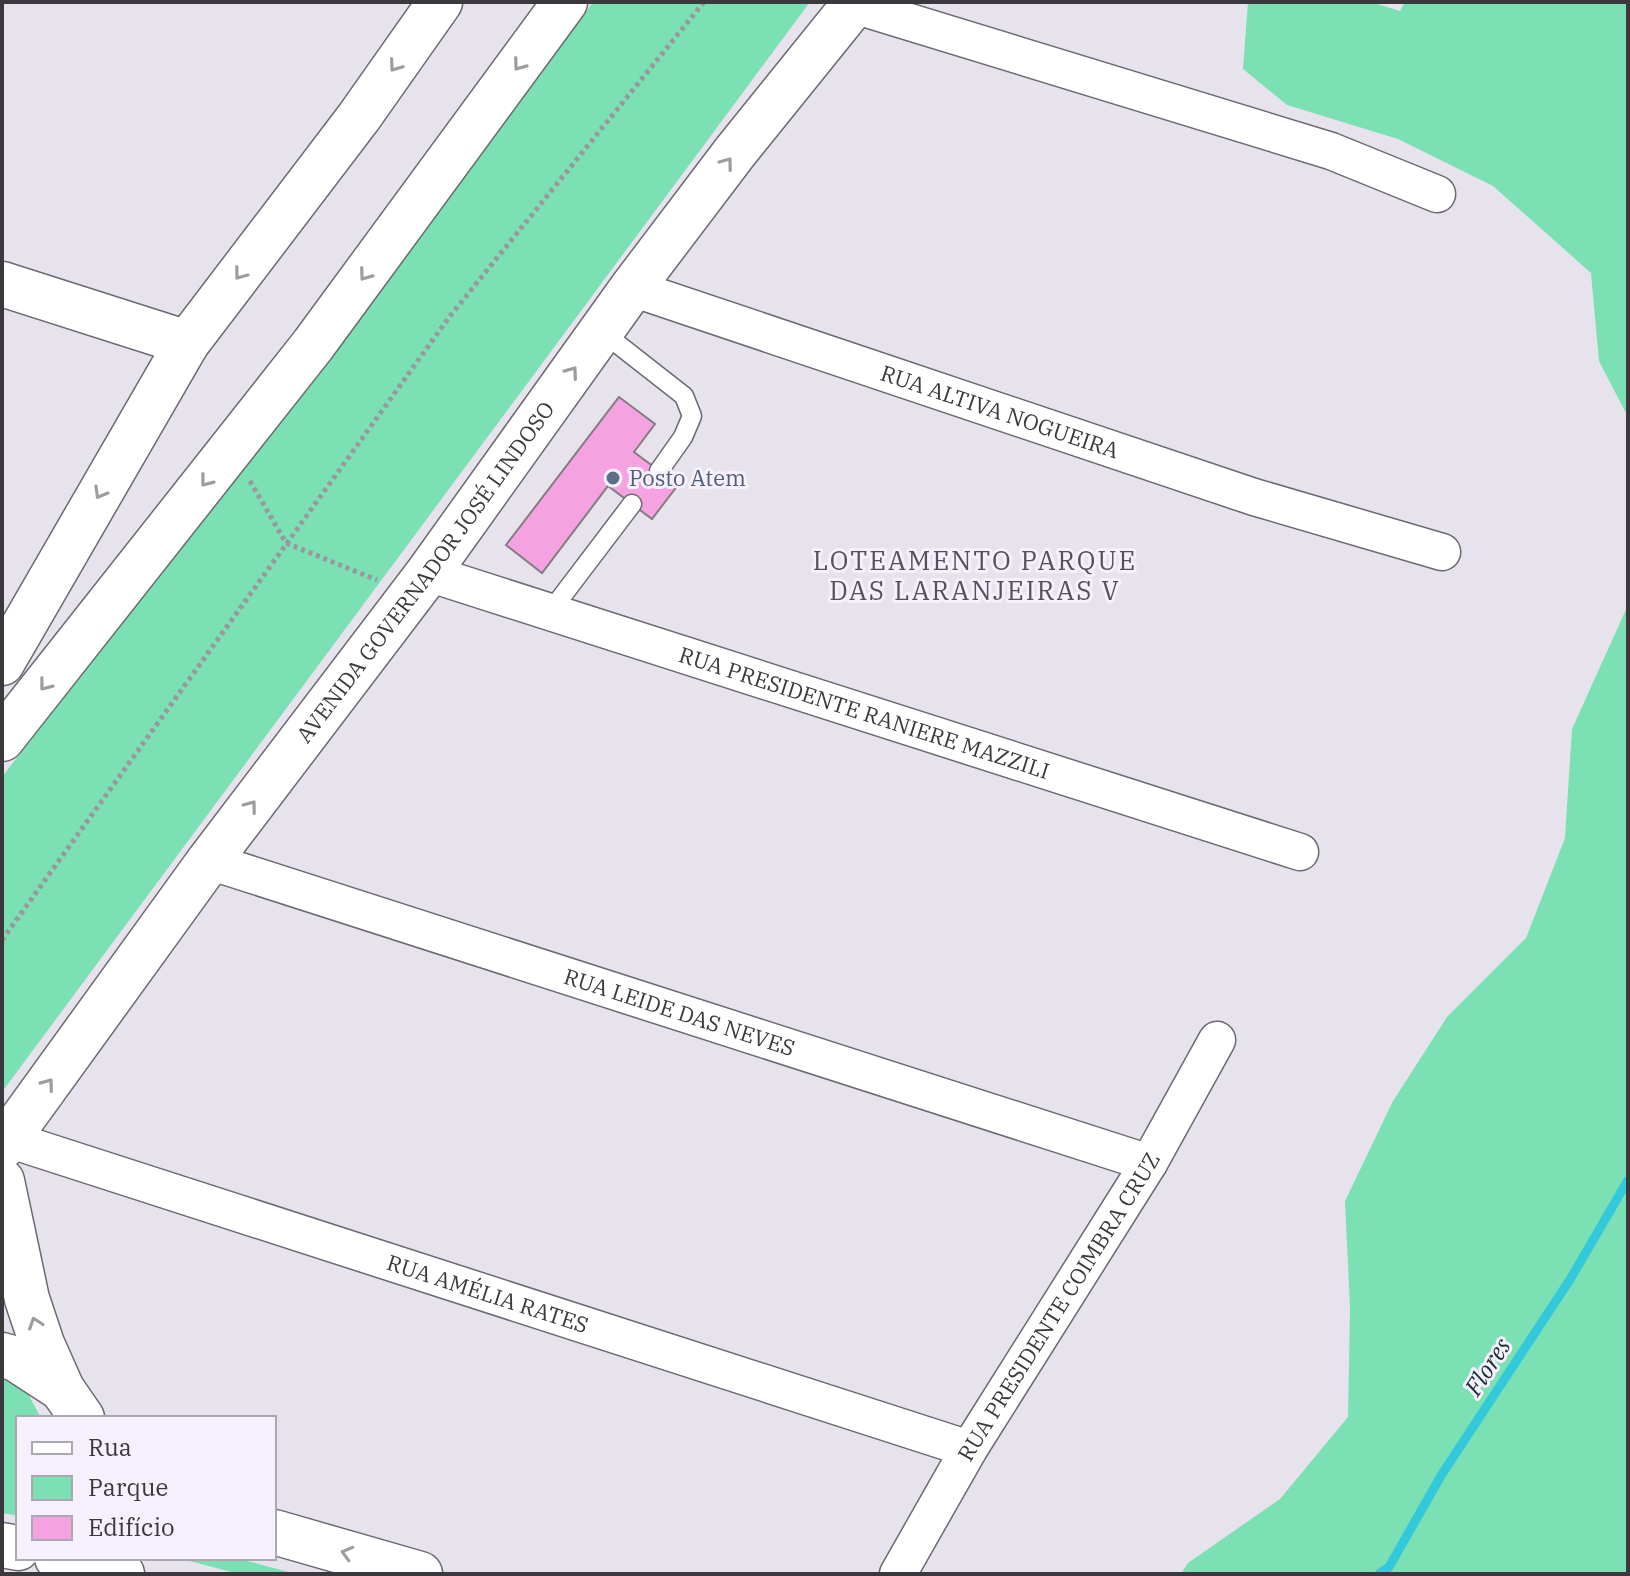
<svg xmlns="http://www.w3.org/2000/svg" width="1630" height="1576" font-family="'IBM Plex Serif',serif">
<style>
.green{fill:#7be0b3}
.lines{fill:none;stroke-linecap:round;stroke-linejoin:round}
.stream{stroke:#32c9da;stroke-width:9}
.building{fill:#f4a3e0;stroke:#857b82;stroke-width:2}
.lane-casing{stroke:#6d6973;stroke-width:21}
.street-casing{stroke:#6d6973;stroke-width:39}
.secondary-casing{stroke:#6d6973;stroke-width:47}
.path{stroke:#9a979e;stroke-width:5;stroke-dasharray:4 4;stroke-linecap:butt}
.lane{stroke:#fff;stroke-width:18}
.street{stroke:#fff;stroke-width:36}
.secondary{stroke:#fff;stroke-width:44}
.oneway{stroke:#9d9c9e}
.service-dot{fill:#5c6f8a;stroke:#f5f0fb;stroke-width:3}
.labels{text-anchor:middle;stroke-width:6;stroke-linejoin:round;paint-order:stroke}
.street-label{font-size:22px;fill:#3b393d;stroke:#f5f0fb}
.service-label{font-size:22px;fill:#4e5e75;stroke:#f5f0fb;text-anchor:start}
.water-label{font-size:24px;font-style:italic;fill:#172f32;stroke:#f5f0fb}
.quarter-label{font-size:26px;letter-spacing:2px;fill:#55515a;stroke:#f5f0fb}
</style>
<rect width="100%" height="100%" fill="#e7e3ed"/>
<g class="green">
<path d="M593 2H810L2 1092V777L336 343Z"/>
<path d="M1248 2H1371L1400 11 1405 2H1628V417L1599 361 1591 273 1493 186 1398 139 1287 105 1243 69Z"/>
<path d="M1628 605V1574H1181L1188 1563 1280 1499 1348 1417 1350 1308 1345 1201 1393 1101 1447 1017 1526 938 1565 838 1572 729Z"/>
<path d="M2 1370 21 1381 41 1418H18V1516L2 1513Z"/>
<path d="M178 1558H236L296 1574H239Z"/>
</g>
<g class="lines">
<path class="stream" d="M1379 1574 1389 1567 1442 1474 1571 1278 1628 1180"/>
</g>
<path class="building" d="M619 397 655 424 634 452 678 485 652 519 608 486 542 573 506 545Z"/>
<g class="lines">
<g class="lane-casing">
<g id="lane">
<path d="M601 331 684 396 692 416 683 437 659 471"/>
<path d="M550 612 632 504"/>
</g>
</g>
<g class="street-casing">
<g id="street">
<path d="M854 5 1331 151 1437 194"/>
<path id="s1" d="M632 288 1254 497 1442 552"/>
<path id="s2" d="M428 573 1300 852"/>
<path id="s3" d="M209 861 1149 1163"/>
<path id="s4" d="M8 1139 969 1449"/>
<path id="s5" d="M898 1574 969 1449 1149 1163 1217 1040"/>
</g>
</g>
<g class="secondary-casing">
<g id="secondary">
<path d="M2 284 187 343"/>
<path d="M2 663 187 343 359 117 440 2"/>
<path d="M2 739 313 345 565 2"/>
<path id="s6" d="M2 1147 209 861 428 573 632 288 735 152 856 2"/>
<path d="M2 1181 27 1299 42 1344 62 1389 82 1418"/>
<path d="M2 1355 16 1359 62 1389"/>
<path d="M274 1532 420 1574"/>
<path d="M2 1545 18 1548"/>
<path d="M57 1558 122 1574"/>
</g>
</g>
<g class="path">
<path d="M250 481 286 543 377 580"/>
<path d="M2 940 450 316 704 2"/>
</g>
<use href="#lane" class="lane"/>
<use href="#street" class="street"/>
<use href="#secondary" class="secondary"/>
</g>
<defs><path id="oneway-chevron" d="M-2-3.5L2.5 0L-2 3.5" fill="none" stroke-width="1.6" stroke-linecap="round" stroke-linejoin="round" transform="scale(2)"/></defs>
<g class="oneway">
<use href="#oneway-chevron" transform="translate(519 65) rotate(126)"/>
<use href="#oneway-chevron" transform="translate(395 66) rotate(125)"/>
<use href="#oneway-chevron" transform="translate(727 163) rotate(-53)"/>
<use href="#oneway-chevron" transform="translate(240 274) rotate(127)"/>
<use href="#oneway-chevron" transform="translate(365 275) rotate(126)"/>
<use href="#oneway-chevron" transform="translate(572 372) rotate(-54)"/>
<use href="#oneway-chevron" transform="translate(206 481) rotate(128)"/>
<use href="#oneway-chevron" transform="translate(100 493) rotate(120)"/>
<use href="#oneway-chevron" transform="translate(45 685) rotate(128)"/>
<use href="#oneway-chevron" transform="translate(251 806) rotate(-53)"/>
<use href="#oneway-chevron" transform="translate(48 1084) rotate(-54)"/>
<use href="#oneway-chevron" transform="translate(35 1323) rotate(-109)"/>
<use href="#oneway-chevron" transform="translate(347 1553) rotate(-164)"/>
</g>
<circle class="service-dot" cx="613" cy="478" r="8"/>
<g class="labels">
<g class="street-label">
<text dy="8" stroke="none"><textPath href="#s1" startOffset="388">RUA ALTIVA NOGUEIRA</textPath></text>
<text dy="8" stroke="none"><textPath href="#s6" startOffset="714">AVENIDA GOVERNADOR JOSÉ LINDOSO</textPath></text>
<text dy="8" stroke="none"><textPath href="#s2" startOffset="458">RUA PRESIDENTE RANIERE MAZZILI</textPath></text>
<text dy="8" stroke="none"><textPath href="#s3" startOffset="494">RUA LEIDE DAS NEVES</textPath></text>
<text dy="8" stroke="none"><textPath href="#s4" startOffset="504">RUA AMÉLIA RATES</textPath></text>
<text dy="8" stroke="none"><textPath href="#s5" startOffset="312">RUA PRESIDENTE COIMBRA CRUZ</textPath></text>
</g>
<g class="service-label">
<text x="629" y="486">Posto Atem</text>
</g>
<g class="water-label">
<text transform="translate(1488 1367) rotate(-57)" y="8">Flores</text>
</g>
<g class="quarter-label">
<text x="975" y="570">LOTEAMENTO PARQUE<tspan x="975" dy="30">DAS LARANJEIRAS V</tspan></text>
</g>
</g>
<rect width="1630" height="1576" fill="none" stroke="#3b393d" stroke-width="8"/>
<rect x="16" y="1416" width="260" height="144" fill="#f5f0fb" stroke="#aba7af" stroke-width="2"/>
<rect x="32" y="1442" width="40" height="12" fill="#ffffff" stroke="#aba7af" stroke-width="2"/>
<text x="88" y="1456" font-size="24" fill="#3b393d">Rua</text>
<rect x="32" y="1476" width="40" height="24" fill="#7be0b3" stroke="#aba7af" stroke-width="2"/>
<text x="88" y="1496" font-size="24" fill="#3b393d">Parque</text>
<rect x="32" y="1516" width="40" height="24" fill="#f4a3e0" stroke="#aba7af" stroke-width="2"/>
<text x="88" y="1536" font-size="24" fill="#3b393d">Edifício</text>
</svg>
